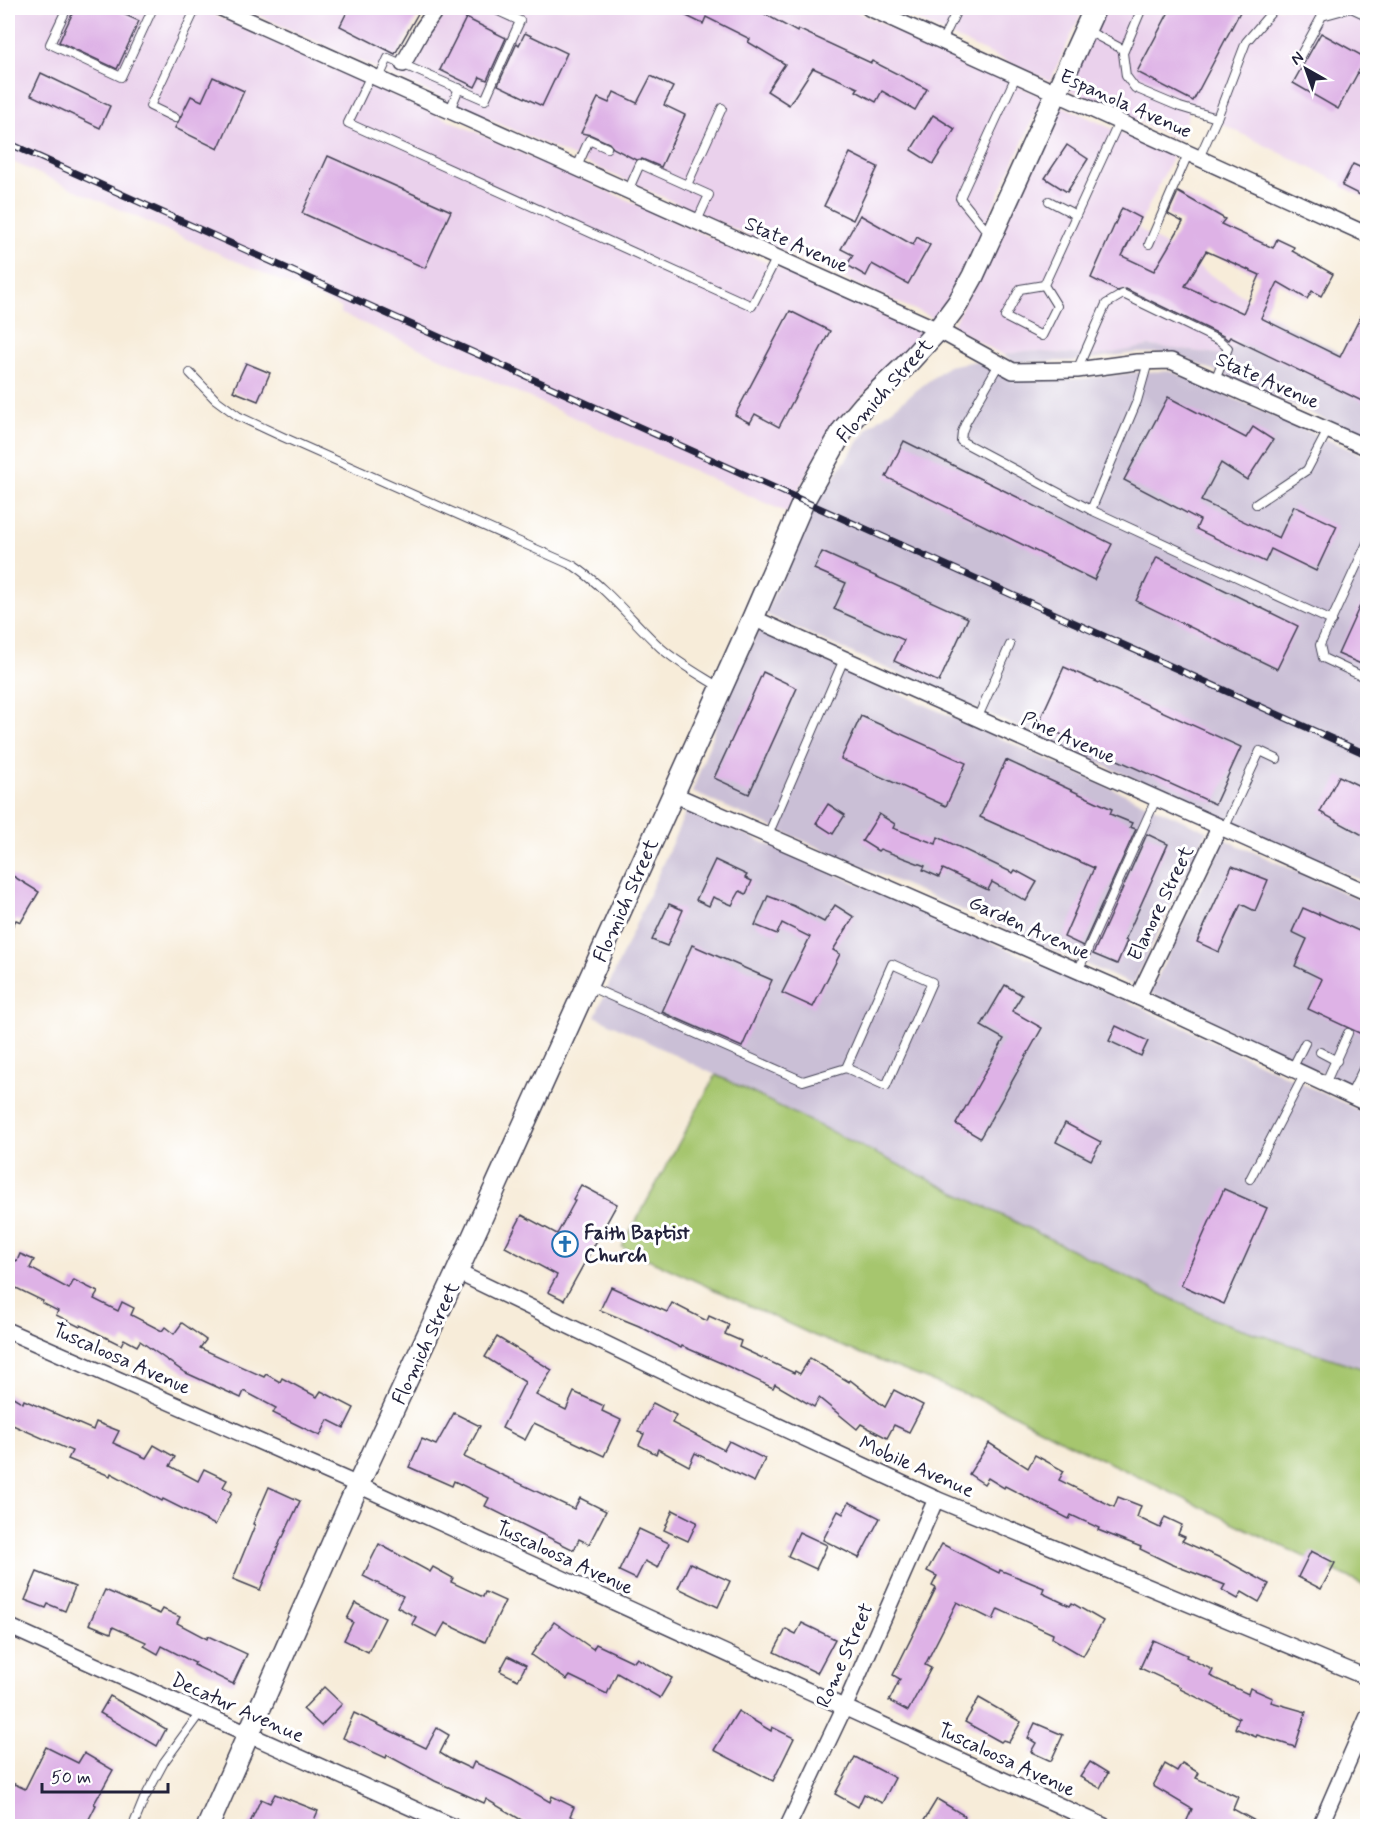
<svg xmlns="http://www.w3.org/2000/svg" width="1375" height="1834" font-family="Mynerve,sans-serif">
<style>
.built{fill:#ead1ec}
.industrial{fill:#cabfd6}
.green{fill:#a6c66e;stroke:#647454;stroke-width:1.5}
.building{fill:#deb2e6;fill-rule:evenodd}
.lines{fill:none;stroke-linecap:round;stroke-linejoin:round}
.lane-casing{stroke:#424053;stroke-width:10}
.street-casing{stroke:#424053;stroke-width:18}
.secondary-casing{stroke:#424053;stroke-width:24}
.lane{stroke:#fff;stroke-width:8}
.street{stroke:#fff;stroke-width:15}
.secondary{stroke:#fff;stroke-width:21}
.rail-casing{stroke:#22223b;stroke-width:7}
.rail{stroke:#fff;stroke-width:4.5;stroke-dasharray:14;stroke-linecap:butt}
.labels{text-anchor:middle;stroke-width:6;stroke-linejoin:round;paint-order:stroke}
.street-label{font-size:20px;fill:#22223b;stroke:#fff}
.poi-label{font-size:20px;font-weight:bold;fill:#22223b;stroke:#fff;text-anchor:start}
</style>
<rect width="100%" height="100%" fill="#fff"/>
<filter id="ink" filterUnits="userSpaceOnUse"><feTurbulence type="fractalNoise" baseFrequency=".0167" numOctaves="2"/><feDisplacementMap in="SourceGraphic" scale="12" xChannelSelector="R" yChannelSelector="G"/><feConvolveMatrix kernelMatrix="1 2 1 2 8 2 1 2 1" color-interpolation-filters="sRGB"/></filter>
<filter id="wash" filterUnits="userSpaceOnUse"><feTurbulence type="fractalNoise" baseFrequency=".008" numOctaves="4" result="noise"/><feDisplacementMap in="SourceGraphic" scale="24" xChannelSelector="R" yChannelSelector="G"/><feGaussianBlur stdDeviation="1.35" result="paint"/><feColorMatrix in="noise" values="0 0 0 0 0 0 0 0 0 0 0 0 0 0 0 0 0 1.4 0 .05"/><feComposite in="paint" operator="in"/></filter>
<g filter="url(#wash)">
<rect width="100%" height="100%" fill="#f7ecd9"/>
<g class="built">
<path d="M8 8H199L923 333 836 423 800 486 788 513 340 313 342 308 8 160Z"/>
<path d="M242 8H425L415 22 392 66 407 77 431 33 449 8H848L1043 97 964 271 950 297 935 319Z"/>
<path d="M890 8H1084L1050 81Z"/>
<path d="M1105 8H1367V196L1190 108 1179 140 1067 89Z"/>
<path d="M1060 105 1173 156 1138 228 1294 329 1268 316 1226 355 1149 346 1097 356 1027 351 1003 355 952 327Z"/>
</g>
<g class="industrial">
<path d="M1267 316 1367 366V438L1173 353H1135L1076 361 1014 362 1003 355 1027 351 1097 356 1149 346 1226 355Z"/>
<path d="M976 361 1014 380 1079 379 1139 372 1171 371 1367 457V883L765 614 814 505 869 427 948 366Z"/>
<path d="M758 630 1207 831 1133 985 692 792 723 707Z"/>
<path d="M687 809 1135 1005 1367 1114V1370L1215 1320 595 1016Z"/>
<path d="M1224 839 1367 903V1095L1150 993Z"/>
</g>
<path class="green" d="M716 1075 1215 1320 1367 1370V1587L1062 1440 1001 1408 815 1336 622 1247Z"/>
<g id="blocks">
<g class="building">
<path d="M75 8H110L139 21 117 69 59 42Z"/>
<path d="M349 8H421L395 54 340 26Z"/>
<path d="M670 8H754L797 32 798 29 871 63 872 61 927 89 915 110 882 91 876 102 856 91 858 88 813 68 789 105 767 91 785 64 748 42 750 39 706 17 703 24Z"/>
<path d="M1171 8H1242L1193 101 1137 72Z"/>
<path d="M466 18 506 38 487 80 480 77 475 87 440 70Z"/>
<path d="M525 33 567 53 542 106 498 85 517 43 519 45Z"/>
<path d="M1321 33 1366 58 1338 109 1293 83Z"/>
<path d="M41 73 110 106 100 128 31 95Z"/>
<path d="M651 76 673 87 664 105 685 115 661 167 642 159 636 160 613 148 609 143 591 135 581 133 598 98 609 103 614 92 637 103Z"/>
<path d="M213 77 244 91 218 149 175 128 191 96 202 101Z"/>
<path d="M933 115 955 129 933 164 911 150Z"/>
<path d="M1067 145 1088 159 1067 192 1045 178Z"/>
<path d="M850 153 878 167 853 220 824 206Z"/>
<path d="M328 156 451 211 425 268 302 213Z"/>
<path d="M1353 164 1368 171V199L1342 186Z"/>
<path d="M1178 192 1225 219 1221 224 1273 248 1277 239 1294 247 1292 251 1333 274 1321 296 1312 291 1307 299 1278 282 1261 318 1340 357 1368 302V404L1230 337 1228 340 1223 336 1126 289 1117 291 1091 278 1122 208 1141 218 1122 256 1154 271 1183 222 1168 214ZM1206 251 1260 275 1243 313 1185 286Z"/>
<path d="M860 215 913 245 917 237 930 245 908 284 872 264 866 276 847 265 853 255 841 249Z"/>
<path d="M790 311 830 331 779 427 755 414 750 423 735 415Z"/>
<path d="M246 363 270 373 258 401 233 391Z"/>
<path d="M1168 397 1246 438 1253 427 1273 440 1247 480 1221 463 1201 501 1279 538 1294 506 1337 526 1316 571 1271 549 1265 562 1196 529 1200 520 1124 480Z"/>
<path d="M904 441 1112 544 1094 580 886 477Z"/>
<path d="M822 552 968 618 939 682 894 661 904 640 834 609 846 583 814 569Z"/>
<path d="M1157 557 1298 626 1277 669 1136 601Z"/>
<path d="M1368 588V667L1338 654Z"/>
<path d="M1064 667 1241 747 1215 804 1038 724Z"/>
<path d="M763 672 797 688 749 794 714 778Z"/>
<path d="M861 716 966 763 946 806 841 759Z"/>
<path d="M1006 760 1112 809 1110 814 1132 823 1130 827 1136 829 1083 946 1064 937 1094 868 980 817Z"/>
<path d="M1339 776 1368 790V838L1320 812Z"/>
<path d="M828 804 845 815 833 834 816 823Z"/>
<path d="M879 814 895 824 893 828 936 844 938 837 1013 873 1015 870 1037 882 1026 901 992 882 988 890 943 869 939 877 923 870 925 866 880 849 878 851 862 841Z"/>
<path d="M1147 834 1168 844 1125 940 1127 941 1117 964 1093 954Z"/>
<path d="M715 860 747 875 745 878 752 881 746 894 740 891 732 905 713 897 709 906 696 900Z"/>
<path d="M1232 866 1268 880 1255 911 1241 904 1219 952 1197 942Z"/>
<path d="M8 873 39 892 21 922 16 920 8 934Z"/>
<path d="M768 896 794 906 824 922 835 905 854 917 833 950 840 954 813 1007 782 993 810 937 782 923 777 934 755 925Z"/>
<path d="M669 904 683 910 667 946 652 940Z"/>
<path d="M1303 908 1319 915V913L1368 935V1037L1308 1009 1322 979 1295 966 1307 939 1292 932Z"/>
<path d="M692 945 772 980 742 1047 662 1012Z"/>
<path d="M1005 985 1022 995 1012 1011 1042 1028 980 1138 956 1124 1004 1039 981 1026Z"/>
<path d="M1116 1026 1148 1041 1141 1056 1109 1041Z"/>
<path d="M1065 1123 1101 1142 1091 1160 1056 1142Z"/>
<path d="M581 1185 617 1204 564 1300 548 1292 557 1275 505 1247 522 1215 557 1234 575 1201 573 1199Z"/>
<path d="M1224 1189 1267 1208 1224 1304 1181 1285Z"/>
<path d="M20 1254 34 1260 30 1268 69 1289 74 1280 98 1292 94 1299 118 1311 122 1302 134 1308 131 1315 162 1331 165 1327 174 1334 182 1323 206 1340 200 1348 264 1377 266 1374 280 1382 282 1378 317 1397 321 1391 354 1408 344 1428 328 1420 320 1436 273 1413 276 1408 244 1391 241 1398 184 1372 140 1341 137 1346 124 1339 121 1345 81 1325 80 1327 56 1315 58 1311 42 1303 43 1301 8 1284V1257L17 1261Z"/>
<path d="M611 1287 667 1312 672 1303 707 1321 709 1316 729 1325 725 1334 741 1341 739 1347 794 1373 795 1371 800 1374 810 1358 849 1382 850 1380 885 1407 894 1390 923 1405 909 1432 894 1425 887 1438 861 1424 857 1429 819 1398 814 1407 775 1384 773 1388 721 1363 682 1346 681 1348 639 1326 600 1310Z"/>
<path d="M497 1337 552 1370 536 1395 566 1410 574 1392 604 1406 602 1411 621 1420 604 1456 534 1423 525 1440 502 1428 525 1382 485 1357Z"/>
<path d="M8 1394 23 1403 24 1400 93 1430 96 1422 119 1431 113 1443 146 1458 154 1445 175 1457 170 1466 198 1481 204 1469 227 1480 223 1487 232 1492 215 1525 163 1499 162 1501 111 1473 110 1476 68 1459 72 1451 8 1423Z"/>
<path d="M653 1403 676 1415 672 1423 724 1450 729 1441 765 1459 754 1482 695 1453 689 1466 658 1449 656 1454 639 1445 644 1434 638 1432Z"/>
<path d="M454 1413 480 1426 464 1457 574 1509 580 1498 606 1511 589 1544 579 1539 574 1550 485 1506 489 1498 454 1481 452 1486 409 1467 422 1439 436 1445Z"/>
<path d="M989 1443 1028 1468 1035 1455 1064 1471 1059 1480 1114 1507 1118 1497 1141 1506 1137 1517 1160 1528 1165 1517 1182 1525 1178 1534 1185 1537 1182 1541 1225 1560 1269 1584 1259 1602 1242 1592 1238 1599 1222 1590 1225 1585 1171 1564 1140 1549 1141 1547 1098 1530 1099 1528 1071 1515 1069 1519 1005 1486 1004 1488 988 1478 984 1484 969 1474Z"/>
<path d="M269 1487 300 1501 283 1537H282L260 1590 233 1579 255 1525 253 1524Z"/>
<path d="M849 1502 880 1518 859 1558 823 1540 838 1511 843 1514Z"/>
<path d="M673 1510 697 1522 688 1541 664 1530Z"/>
<path d="M639 1529 669 1543 658 1568 645 1561 636 1579 619 1571Z"/>
<path d="M799 1532 827 1545 816 1569 788 1556Z"/>
<path d="M379 1544 430 1572 433 1567 453 1578 451 1582 483 1597 485 1592 505 1601 485 1642 445 1623 437 1637 412 1624 416 1617 397 1607 403 1596 363 1576Z"/>
<path d="M942 1544 999 1573 1000 1570 1044 1588 1042 1593 1070 1606 1072 1603 1103 1621 1083 1656 1052 1638 1053 1634 998 1609 993 1620 957 1602 925 1665 931 1668 908 1711 889 1701 900 1679 893 1675 936 1588 932 1586 937 1576 927 1571Z"/>
<path d="M1311 1551 1335 1563 1321 1589 1298 1577Z"/>
<path d="M690 1563 730 1581 718 1607 678 1588Z"/>
<path d="M37 1572 75 1587 65 1611 48 1604 46 1608 25 1600Z"/>
<path d="M105 1590 160 1614 163 1609 180 1617 177 1623 207 1639 208 1636 247 1654 233 1684 194 1665 195 1663 162 1646 158 1654 144 1646 146 1642 113 1627 111 1633 89 1624Z"/>
<path d="M355 1603 385 1618 368 1652 344 1640 353 1622 347 1619Z"/>
<path d="M554 1622 593 1649 596 1644 634 1662 637 1658 672 1678 660 1698 617 1673 607 1694 570 1676 567 1680 531 1655Z"/>
<path d="M802 1623 835 1639 817 1673 774 1652 786 1629 796 1634Z"/>
<path d="M1153 1640 1187 1655 1186 1657 1213 1670 1210 1676 1248 1694 1250 1688 1273 1698 1271 1702 1306 1712 1295 1747 1257 1735 1256 1737 1235 1728 1239 1718 1180 1689 1181 1687 1140 1668Z"/>
<path d="M508 1656 526 1665 518 1680 500 1671Z"/>
<path d="M324 1687 342 1704 321 1726 303 1709Z"/>
<path d="M110 1696 166 1729 157 1746 100 1713Z"/>
<path d="M979 1698 1021 1722 1009 1742 1003 1740 1001 1742 965 1722Z"/>
<path d="M738 1711 771 1731 772 1727 794 1738 773 1781 714 1750Z"/>
<path d="M354 1713 426 1748 437 1728 449 1735 440 1753 448 1758 471 1769 474 1762 512 1780 550 1802 552 1796 574 1807 570 1816 593 1827H533L486 1799 484 1803 435 1781 387 1755 386 1758 343 1738Z"/>
<path d="M1035 1723 1063 1735 1051 1761 1031 1752 1036 1743 1028 1738Z"/>
<path d="M46 1747 78 1763 84 1753 113 1770 94 1804 96 1805 85 1827H8V1781L25 1789Z"/>
<path d="M855 1757 895 1778 882 1803 864 1794 858 1807 835 1794Z"/>
<path d="M1090 1762 1108 1773 1100 1788 1080 1777Z"/>
<path d="M1182 1763 1199 1773 1196 1778 1238 1797 1233 1809 1266 1827H1184L1192 1809 1153 1786 1165 1764 1177 1771Z"/>
<path d="M275 1794 318 1811 311 1827H248L261 1799 270 1803Z"/>
<path d="M937 1799 965 1816 958 1827H920Z"/>
</g>
</g>
</g>
<g filter="url(#ink)">
<use href="#blocks" fill-opacity="0" stroke="#424053" stroke-width="1.5"/>
<g class="lines">
<g class="lane-casing">
<g id="lane">
<path d="M67 8 50 44 121 77 153 8"/>
<path d="M1142 8 1123 53 1126 76 1135 88 1180 107 1217 118"/>
<path d="M1351 8 1368 16"/>
<path d="M1086 30 1124 50"/>
<path d="M942 41 958 8"/>
<path d="M1297 62 1322 16 1351 8"/>
<path d="M371 75 348 123 752 306 777 257"/>
<path d="M379 78 388 58 485 100 520 21 496 10"/>
<path d="M1368 83V86"/>
<path d="M450 110 459 88"/>
<path d="M175 118 150 106 196 8"/>
<path d="M1199 158 1217 118 1246 42 1275 8"/>
<path d="M577 167 589 140 607 148"/>
<path d="M687 185 722 108"/>
<path d="M628 191 640 164 709 195 697 221"/>
<path d="M1049 201 1076 215"/>
<path d="M990 235 960 198 1016 76"/>
<path d="M1149 244 1188 154"/>
<path d="M1044 285 1057 306 1042 336 1005 317 1020 289 1044 285 1119 122"/>
<path d="M999 364 966 422 962 432 961 441 1091 510 1332 621"/>
<path d="M1077 370 1106 304 1123 294 1220 341 1228 348 1215 380"/>
<path d="M190 373 215 399 238 416 283 437 574 566C608 589 632 621 661 648 678 663 700 675 719 687"/>
<path d="M1256 504 1307 470 1328 430"/>
<path d="M1091 510 1137 401 1148 362"/>
<path d="M1368 541 1320 645 1323 658 1368 679"/>
<path d="M977 719 1010 645"/>
<path d="M1224 829 1260 751 1277 759"/>
<path d="M768 835 844 659"/>
<path d="M1078 971 1156 799"/>
<path d="M588 986 803 1081 846 1068 892 964 932 982 886 1086 846 1068"/>
<path d="M1320 1052 1337 1061"/>
<path d="M1292 1069 1305 1043"/>
<path d="M1325 1084 1348 1033"/>
<path d="M1350 1096 1368 1059"/>
<path d="M1250 1179 1304 1075"/>
<path d="M133 1826 144 1799 164 1762 200 1713"/>
</g>
</g>
<g class="street-casing">
<g id="street">
<path d="M221 8 938 330 1013 371 1077 370 1137 362 1171 361 1368 448"/>
<path d="M869 8 1368 235"/>
<path d="M403 64 423 28 437 8"/>
<path d="M753 618 1368 893"/>
<path d="M673 794 1138 997 1368 1104"/>
<path d="M1138 997 1219 828"/>
<path d="M457 1272 720 1399 936 1499 1368 1678"/>
<path d="M8 1331 358 1485 1104 1826"/>
<path d="M8 1626 452 1826"/>
<path d="M788 1826 844 1708 936 1499"/>
<path d="M1320 1826 1368 1716"/>
</g>
</g>
<g class="secondary-casing">
<path id="secondary" d="M208 1826 358 1485 457 1272 753 618 804 500 843 430 864 405 905 366 938 330 958 303 973 276 1095 8"/>
</g>
<use href="#lane" class="lane"/>
<use href="#street" class="street"/>
<use href="#secondary" class="secondary"/>
<g class="rail-casing">
<path id="rail" d="M8 143 1368 755"/>
</g>
<use href="#rail" class="rail"/>
</g>
</g>
<defs>
<g id="church-ring" transform="scale(1.35)"><circle r="9.5" fill="#fff" stroke="#1f6fb2" stroke-width="1.5"/><path d="M-1.2-6h2.4v3.5h3.3v2.4h-3.3V6h-2.4V-.1h-3.3v-2.4h3.3Z" fill="#1f6fb2"/></g>
</defs>
<g fill-rule="evenodd">
<use href="#church-ring" x="565" y="1244"/>
</g>
<g class="labels">
<g class="street-label">
<text transform="translate(1126 103) rotate(24)" y="7">Espanola Avenue</text>
<text transform="translate(797 244) rotate(24)" y="7">State Avenue</text>
<text transform="translate(1268 380) rotate(24)" y="7">State Avenue</text>
<text transform="translate(884 390) rotate(-48)" y="7">Flomich Street</text>
<text transform="translate(1069 737) rotate(24)" y="7">Pine Avenue</text>
<text transform="translate(625 900) rotate(-66)" y="7">Flomich Street</text>
<text transform="translate(1160 903) rotate(-64)" y="7">Elanore Street</text>
<text transform="translate(1030 927) rotate(24)" y="7">Garden Avenue</text>
<text transform="translate(425 1343) rotate(-65)" y="7">Flomich Street</text>
<text transform="translate(122 1358) rotate(24)" y="7">Tuscaloosa Avenue</text>
<text transform="translate(917 1466) rotate(24)" y="7">Mobile Avenue</text>
<text transform="translate(565 1557) rotate(25)" y="7">Tuscaloosa Avenue</text>
<text transform="translate(844 1655) rotate(-66)" y="7">Rome Street</text>
<text transform="translate(238 1707) rotate(24)" y="7">Decatur Avenue</text>
<text transform="translate(1007 1759) rotate(25)" y="7">Tuscaloosa Avenue</text>
</g>
<g class="poi-label">
<text x="584" y="1239">Faith Baptist<tspan x="584" dy="23">Church</tspan></text>
</g>
</g>
<rect width="1375" height="1834" fill="none" stroke="#fff" stroke-width="30"/>
<g transform="translate(1306 69) rotate(320)" stroke="#ffffff" stroke-width="4.5" paint-order="stroke">
<path d="M0-4.5L10 22L0 15L-10 22Z" fill="#22223b"/>
<text y="-9" font-size="16" font-weight="bold" text-anchor="middle" fill="#22223b">N</text>
</g>
<path d="M42 1783v9h126v-9" fill="none" stroke="#22223b" stroke-width="3"/>
<text x="51" y="1783" font-size="18" fill="#22223b" stroke="#ffffff" stroke-width="4.5" paint-order="stroke">50 m</text>
</svg>
